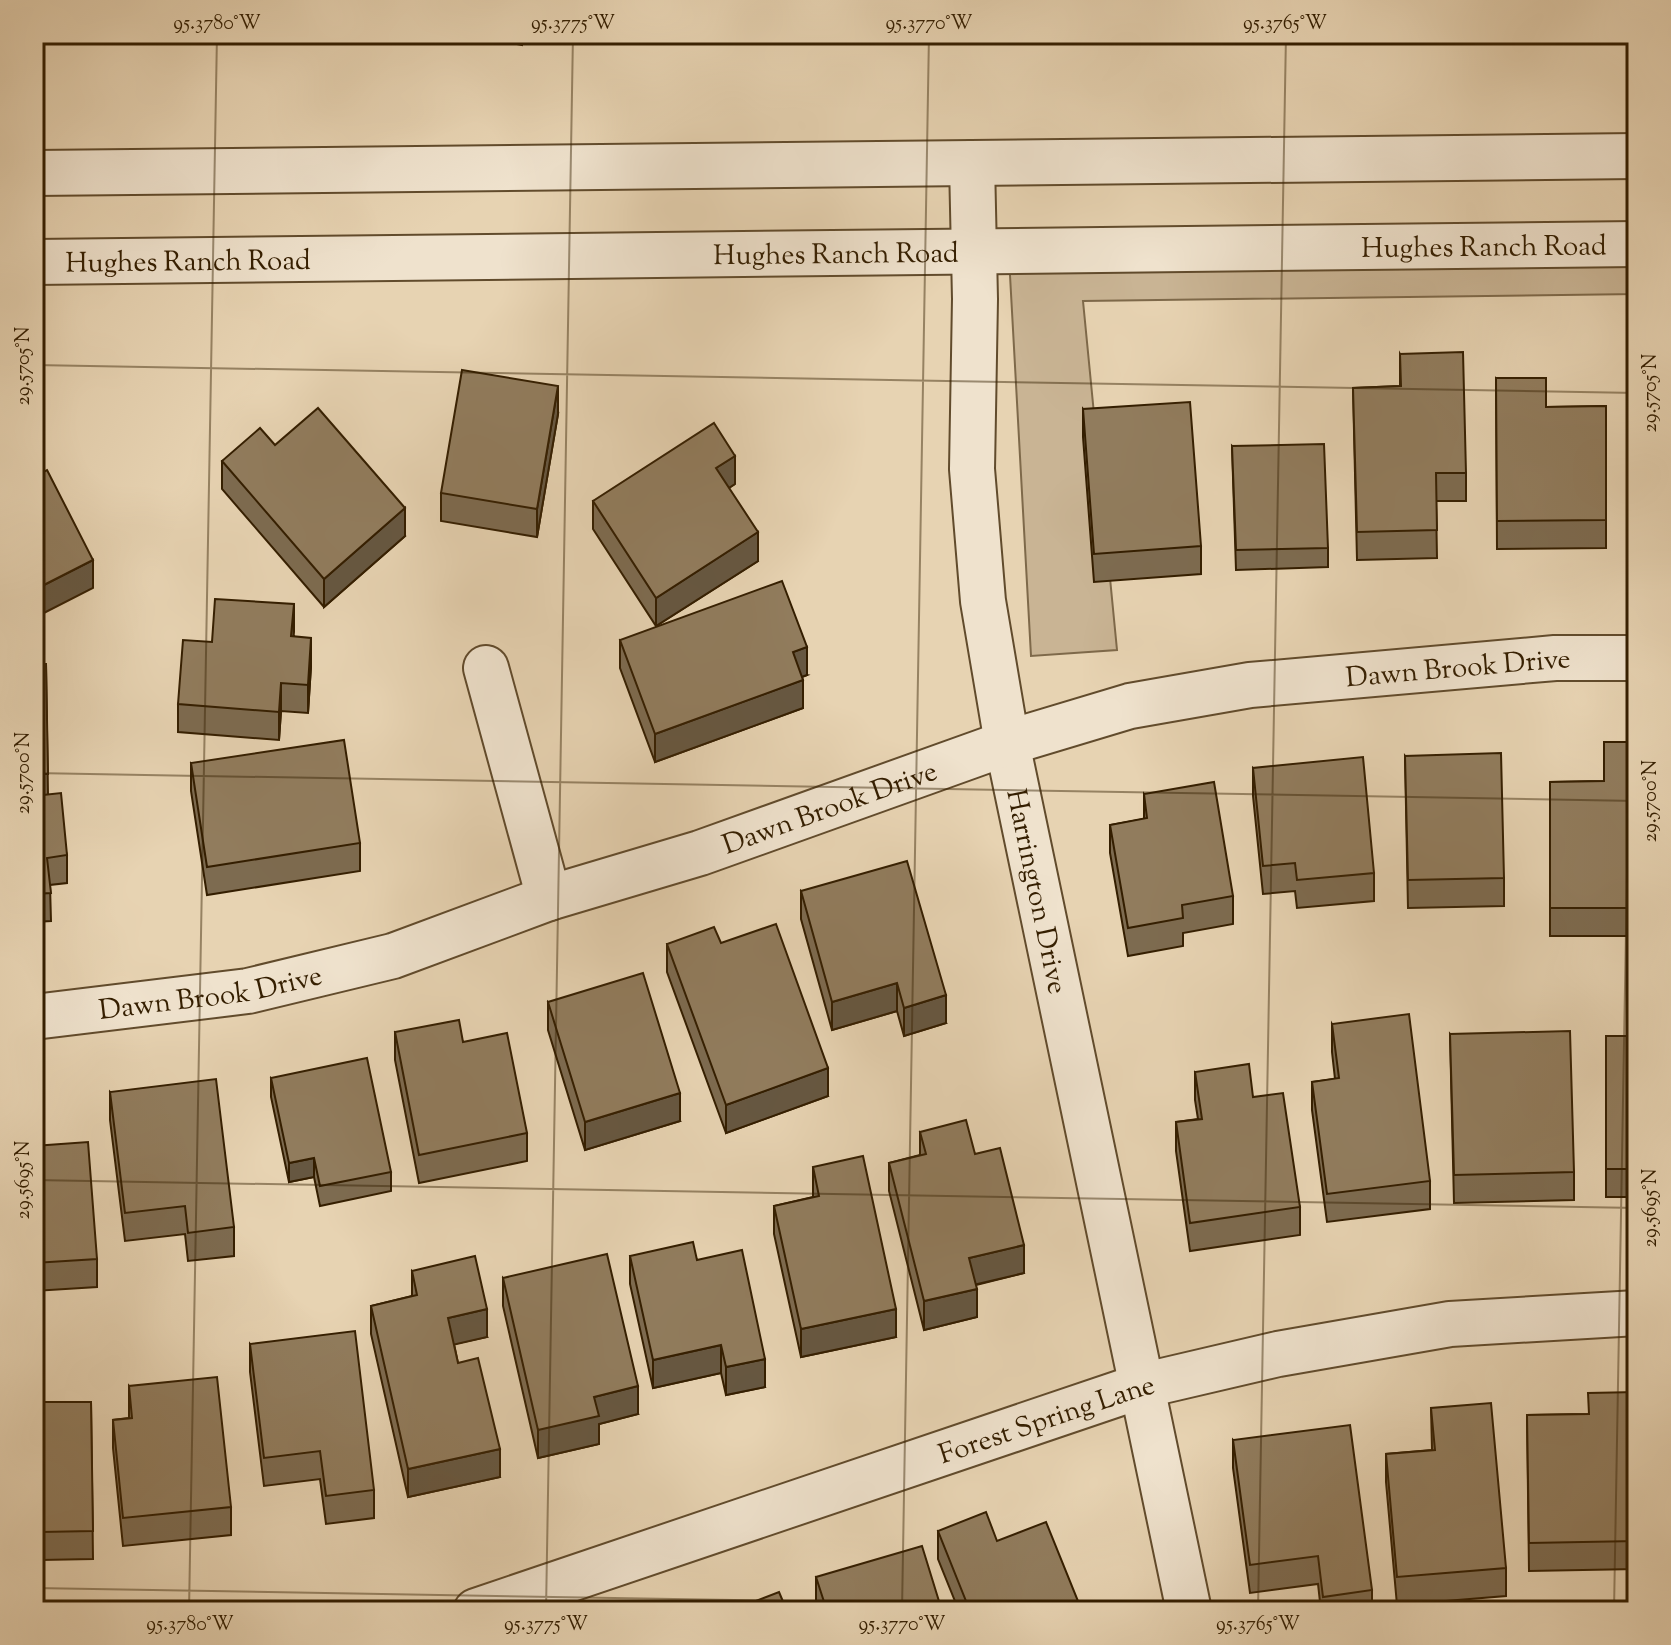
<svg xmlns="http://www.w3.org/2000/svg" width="1671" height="1645" font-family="'Sorts Mill Goudy',serif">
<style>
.green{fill:#c9b494;stroke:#7e694a;stroke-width:2}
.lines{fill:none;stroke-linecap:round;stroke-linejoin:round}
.minor-casing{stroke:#614b2c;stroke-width:48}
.tertiary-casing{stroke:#614b2c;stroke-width:48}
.minor{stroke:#efe2cd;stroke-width:44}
.tertiary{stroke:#efe2cd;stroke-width:44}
.wall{fill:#7d6b50;stroke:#341e00;stroke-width:2}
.shaded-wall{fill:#665741;stroke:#341e00;stroke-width:2}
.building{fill:#917c5d;stroke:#341e00;stroke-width:2}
.ticks{fill:none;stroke:#341e00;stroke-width:2;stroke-opacity:0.45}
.labels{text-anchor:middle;stroke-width:6;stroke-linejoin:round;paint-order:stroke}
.street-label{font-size:28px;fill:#341e00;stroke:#efe2cd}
.neatline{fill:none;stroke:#341e00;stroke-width:3}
.ticks-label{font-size:20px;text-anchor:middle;fill:#341e00}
</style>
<rect width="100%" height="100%" fill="#e7d3b2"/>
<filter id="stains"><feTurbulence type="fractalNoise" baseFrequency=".0025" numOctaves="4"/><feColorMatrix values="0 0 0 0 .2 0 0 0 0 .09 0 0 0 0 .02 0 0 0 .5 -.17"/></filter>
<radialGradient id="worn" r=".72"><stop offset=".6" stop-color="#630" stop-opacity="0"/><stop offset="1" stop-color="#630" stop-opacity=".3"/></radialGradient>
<path class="green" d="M1637 233V294L1083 301 1117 650 1031 656 1008 239Z"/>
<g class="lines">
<g class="minor-casing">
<g id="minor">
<path id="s1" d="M972 163 975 299 972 469 983 601 1007 743 1189 1611"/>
<path d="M486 668 549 898"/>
<path id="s2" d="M34 1017 248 991 393 956 549 898 700 853 1007 743 1130 706 1250 685 1555 658H1637"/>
<path id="s3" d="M476 1611 1141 1386 1278 1354 1450 1324 1637 1313"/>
</g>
</g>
<g class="tertiary-casing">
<g id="tertiary">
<path d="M34 173 1637 156"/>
<path id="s4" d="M34 262 1637 244"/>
</g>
</g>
<use href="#minor" class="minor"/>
<use href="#tertiary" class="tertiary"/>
</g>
<g class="wall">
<path d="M467 34H524L522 45Z"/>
<path d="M1400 354 1466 473V501H1436L1437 558 1357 560 1353 388 1400 386Z"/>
<path d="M1633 376H1637V544H1632Z"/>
<path d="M1496 378 1546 407 1606 406V548L1497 549Z"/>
<path d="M1083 409 1201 546V574L1094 582 1083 437Z"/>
<path d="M558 414 537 537 441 521V493Z"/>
<path d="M275 445 405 536 324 607 222 489V461Z"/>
<path d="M1232 446 1328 548V567L1236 570Z"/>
<path d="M735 484 729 488 758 561 656 626 593 529V501Z"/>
<path d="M294 636 311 666 308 713 281 711 279 740 178 732V704L212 642Z"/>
<path d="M620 640 807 675 802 677 803 708 655 762 620 668Z"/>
<path d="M34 664H46L48 795 67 855V883L50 885 51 921 34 922Z"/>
<path d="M1637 742V936H1550V782L1604 781Z"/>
<path d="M1405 756 1504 878V906L1408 908Z"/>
<path d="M191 763 360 843V871L207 895 191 791Z"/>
<path d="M1253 768 1374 873V901L1297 908 1295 891 1263 894 1253 796Z"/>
<path d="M1144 794 1233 896V924L1183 933V946L1128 956 1110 853V825L1144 819Z"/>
<path d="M801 891 946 1023 904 1036 897 1011 832 1030 801 919Z"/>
<path d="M721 943 828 1096 726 1133 667 972V944Z"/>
<path d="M548 1002 680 1121 585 1150 548 1030Z"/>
<path d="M1332 1024 1430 1181V1209L1327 1222 1312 1110V1082L1335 1079 1332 1052Z"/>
<path d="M395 1032 463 1042 527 1133V1161L419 1183 395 1060Z"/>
<path d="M1450 1034 1574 1172V1200L1454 1203Z"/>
<rect x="1606" y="1036" width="31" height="161"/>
<path d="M1195 1072 1253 1097 1300 1207V1235L1190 1251 1176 1151V1122L1198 1119 1195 1100Z"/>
<path d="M271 1078 391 1172V1191L320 1206 314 1177 289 1182 271 1097Z"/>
<path d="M110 1092 234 1227V1256L188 1261 185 1234 125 1241 110 1120Z"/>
<path d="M920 1132 975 1154 1024 1273 976 1285 977 1317 924 1330 889 1191V1163L920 1155Z"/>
<path d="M34 1146 97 1259V1287L34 1291Z"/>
<path d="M813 1167 896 1337 801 1357 774 1234V1206L813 1197Z"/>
<path d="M630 1256 697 1260 765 1387 726 1395 721 1373 653 1388 630 1284Z"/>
<path d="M412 1271 487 1337 454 1344 458 1363 500 1477 408 1497 371 1334V1306L412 1296Z"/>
<path d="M503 1278 638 1414 599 1424V1444L538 1458 503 1306Z"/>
<path d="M250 1344 374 1490V1518L326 1524 320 1479 264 1486 250 1372Z"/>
<path d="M129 1386 231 1507V1535L123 1546 113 1448V1420L129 1418Z"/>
<path d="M1637 1392V1569L1529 1571 1527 1415 1588 1414Z"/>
<path d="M34 1402H91L93 1559 41 1560 40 1534H34Z"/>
<path d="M1431 1408 1506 1568V1596L1397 1605 1386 1482V1454L1432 1450Z"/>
<path d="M1233 1440 1372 1590V1611H1321L1318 1584 1250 1593 1233 1468Z"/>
<path d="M938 1531 997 1541 1082 1611H959L938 1559Z"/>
<path d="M816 1577 942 1611H818L816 1605Z"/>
</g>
<g class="shaded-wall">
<path d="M72 34H82L72 41Z"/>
<path d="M558 386V414L537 537V509Z"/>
<path d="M735 456V484L716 496V468Z"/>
<path d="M405 508V536L324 607V579Z"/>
<path d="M758 532V561L656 626V598Z"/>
<path d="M93 560V588L34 618V590Z"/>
<path d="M294 604V632L291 664V636Z"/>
<path d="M311 638V666L308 713V685Z"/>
<path d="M807 647V675L793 680V652Z"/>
<path d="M803 680V708L655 762V734Z"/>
<path d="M281 683V711L279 740V712Z"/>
<path d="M897 983V1011L832 1030V1002Z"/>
<path d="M946 995V1023L904 1036V1008Z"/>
<path d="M828 1068V1096L726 1133V1105Z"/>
<path d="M680 1093V1121L585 1150V1122Z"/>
<path d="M314 1158V1177L289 1182V1163Z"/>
<path d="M1024 1245V1273L969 1286V1258Z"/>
<path d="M977 1289V1317L924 1330V1301Z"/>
<path d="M487 1309V1337L448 1346V1318Z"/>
<path d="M896 1309V1337L801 1357V1329Z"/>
<path d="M721 1345V1373L653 1388V1360Z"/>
<path d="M765 1359V1387L726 1395V1367Z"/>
<path d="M638 1386V1414L599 1424V1444L538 1458V1430L594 1397Z"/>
<path d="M500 1449V1477L408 1497V1469Z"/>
</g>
<g class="building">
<path d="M1463 352 1466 473H1436L1437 530 1357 532 1353 388 1401 386 1400 354Z"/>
<path d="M462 370 558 386 537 509 441 493Z"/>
<path d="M1633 376H1637V516H1632Z"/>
<path d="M1496 378H1546V407L1606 406V520L1497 521Z"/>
<path d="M1190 402 1201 546 1094 554 1083 409Z"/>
<path d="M318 408 405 508 324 579 222 461 260 428 275 445Z"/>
<path d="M714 423 735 456 716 468 758 532 656 598 593 501Z"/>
<path d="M1324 444 1328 548 1236 550 1232 446Z"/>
<path d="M47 470 93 560 34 590V477Z"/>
<path d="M782 581 807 647 793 652 803 680 655 734 620 640Z"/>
<path d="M215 599 294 604 291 636 311 638 308 685 281 683 279 712 178 704 183 640 212 642Z"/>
<path d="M34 664H46L48 774H34Z"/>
<path d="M344 740 360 843 207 867 191 763Z"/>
<path d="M1604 742H1637V908H1550V782L1604 781Z"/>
<path d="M1501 753 1504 878 1408 880 1405 756Z"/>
<path d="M1363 757 1374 873 1297 880 1295 863 1263 866 1253 768Z"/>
<path d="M1214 782 1233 896 1182 905 1183 918 1128 928 1110 825 1147 818 1144 794Z"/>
<path d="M61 793 67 855 47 858 51 893 34 894V796Z"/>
<path d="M907 861 946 995 904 1008 897 983 832 1002 801 891Z"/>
<path d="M776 924 828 1068 726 1105 667 944 714 927 721 943Z"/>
<path d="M643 973 680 1093 585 1122 548 1002Z"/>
<path d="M1409 1014 1430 1181 1327 1194 1312 1082 1339 1078 1332 1024Z"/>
<path d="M459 1020 463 1042 507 1033 527 1133 419 1155 395 1032Z"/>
<path d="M1570 1031 1574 1172 1454 1175 1450 1034Z"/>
<rect x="1606" y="1036" width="31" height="133"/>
<path d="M367 1058 391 1172 320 1186 314 1158 289 1163 271 1078Z"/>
<path d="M1249 1064 1253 1097 1283 1093 1300 1207 1190 1223 1176 1122 1202 1119 1195 1072Z"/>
<path d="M216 1079 234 1227 188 1233 185 1206 125 1213 110 1092Z"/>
<path d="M966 1120 975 1154 1000 1148 1024 1245 969 1258 977 1289 924 1301 889 1163 926 1154 920 1132Z"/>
<path d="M88 1142 97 1259 34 1263V1146Z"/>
<path d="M863 1156 896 1309 801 1329 774 1206 819 1196 813 1167Z"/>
<path d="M693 1242 697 1260 742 1250 765 1359 726 1367 721 1345 653 1360 630 1256Z"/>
<path d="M607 1254 638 1386 594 1397 599 1416 538 1430 503 1278Z"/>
<path d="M475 1256 487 1309 448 1318 458 1363 478 1358 500 1449 408 1469 371 1306 417 1295 412 1271Z"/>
<path d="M355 1331 374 1490 326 1496 320 1451 264 1458 250 1344Z"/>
<path d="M217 1377 231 1507 123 1518 113 1420 132 1418 129 1386Z"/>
<path d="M1637 1392V1541L1529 1543 1527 1415 1589 1414 1588 1393Z"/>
<path d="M34 1402H91L93 1531 41 1532 40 1506H34Z"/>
<path d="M1491 1403 1506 1568 1397 1577 1386 1454 1435 1450 1431 1408Z"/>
<path d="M1350 1425 1372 1590 1323 1597 1318 1556 1250 1565 1233 1440Z"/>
<path d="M986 1512 997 1541 1046 1522 1082 1611H970L938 1531Z"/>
<path d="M922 1546 942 1611H827L816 1577Z"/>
<path d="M779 1592 787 1611H730Z"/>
</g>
<path class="ticks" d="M34 365 1637 393M34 773 1637 801M34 1180 1637 1208M34 1588 1364 1611M189 1611 217 34M546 1611 573 34M902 1611 929 34M1258 1611 1286 34M1614 1611 1637 307"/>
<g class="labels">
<g class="street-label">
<text dy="10" stroke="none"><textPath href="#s4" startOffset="1450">Hughes Ranch Road</textPath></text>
<text dy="10" stroke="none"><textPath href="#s4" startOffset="802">Hughes Ranch Road</textPath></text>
<text dy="10" stroke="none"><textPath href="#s4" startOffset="154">Hughes Ranch Road</textPath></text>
<text dy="10" stroke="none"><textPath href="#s2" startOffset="1474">Dawn Brook Drive</textPath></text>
<text dy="10" stroke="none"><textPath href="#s2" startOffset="826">Dawn Brook Drive</textPath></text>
<text dy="10" stroke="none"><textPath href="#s1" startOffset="734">Harrington Drive</textPath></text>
<text dy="10" stroke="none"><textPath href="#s2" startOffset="178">Dawn Brook Drive</textPath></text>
<text dy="10" stroke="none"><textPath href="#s3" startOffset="602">Forest Spring Lane</textPath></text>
</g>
</g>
<rect width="1671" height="1645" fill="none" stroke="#e7d3b2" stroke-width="88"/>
<rect x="44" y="44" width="1583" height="1557" class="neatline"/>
<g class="ticks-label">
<text x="217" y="29">95.3780°W</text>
<text x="573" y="29">95.3775°W</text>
<text x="929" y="29">95.3770°W</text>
<text x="1285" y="29">95.3765°W</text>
<text transform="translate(22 366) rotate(-90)" y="7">29.5705°N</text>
<text transform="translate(1649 393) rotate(-90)" y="7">29.5705°N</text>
<text transform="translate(22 773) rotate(-90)" y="7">29.5700°N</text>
<text transform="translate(1649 801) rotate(-90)" y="7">29.5700°N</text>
<text transform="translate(22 1180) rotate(-90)" y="7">29.5695°N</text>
<text transform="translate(1649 1208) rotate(-90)" y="7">29.5695°N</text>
<text x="190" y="1630">95.3780°W</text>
<text x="546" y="1630">95.3775°W</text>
<text x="902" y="1630">95.3770°W</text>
<text x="1258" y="1630">95.3765°W</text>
</g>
<rect width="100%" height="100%" filter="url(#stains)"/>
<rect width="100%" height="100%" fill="url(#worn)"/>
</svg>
